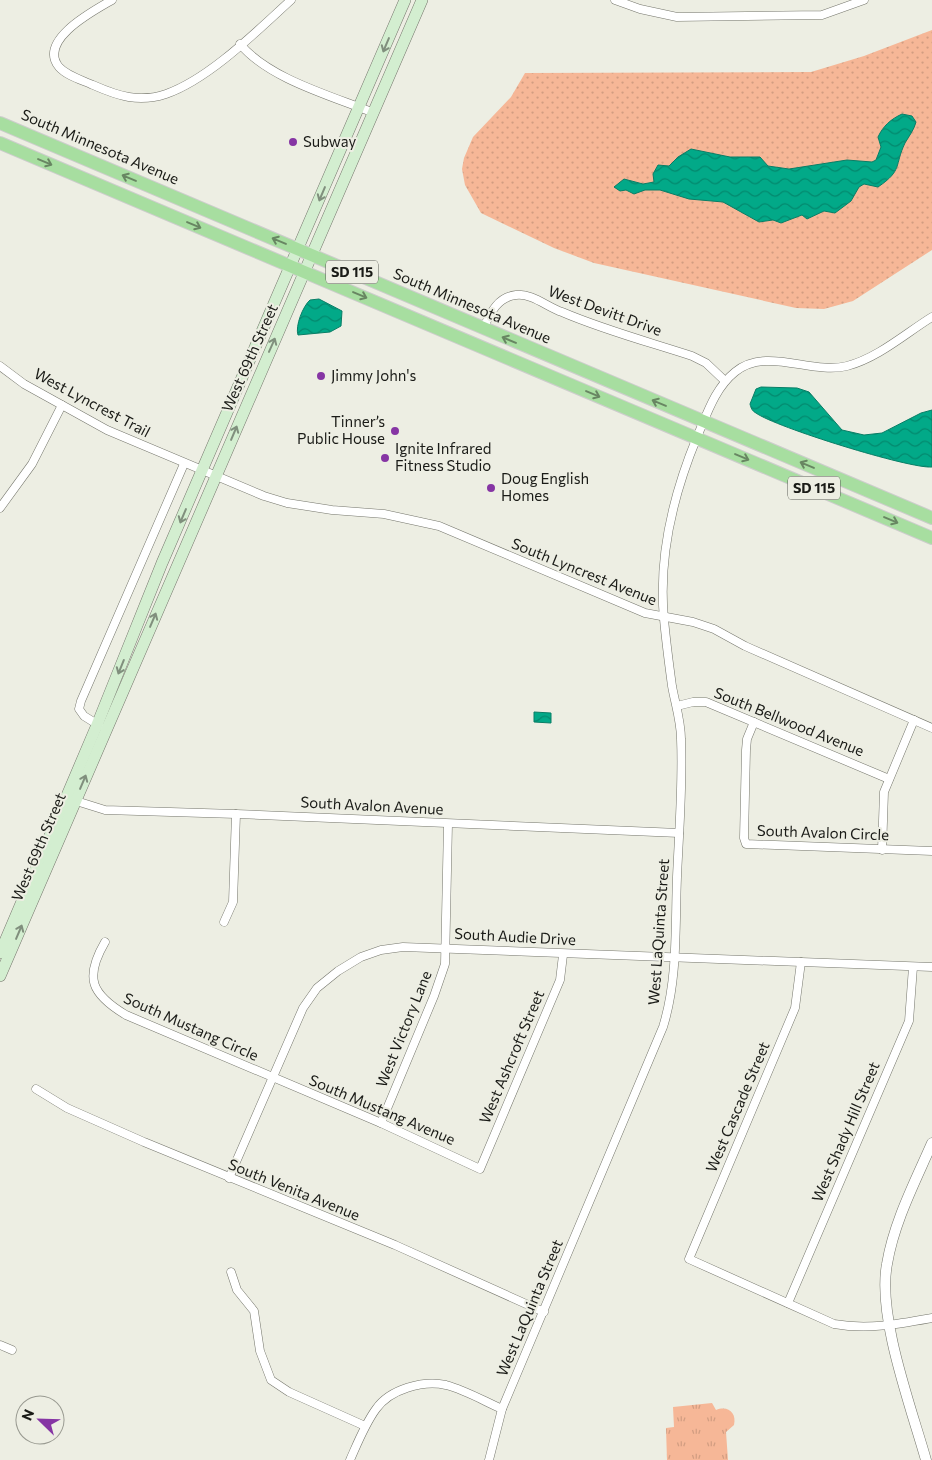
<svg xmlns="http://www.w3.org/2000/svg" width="932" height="1460" font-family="Commissioner,sans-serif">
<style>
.grass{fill:url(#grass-dots)}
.park{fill:url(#park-tufts)}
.water{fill:url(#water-waves);stroke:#097e66}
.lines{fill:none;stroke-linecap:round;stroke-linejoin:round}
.minor-casing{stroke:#75766c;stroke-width:9}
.tertiary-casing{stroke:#75766c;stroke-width:11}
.secondary-casing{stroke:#75766c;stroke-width:12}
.primary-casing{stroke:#cdcdcc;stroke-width:14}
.minor{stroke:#fff;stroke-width:8}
.tertiary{stroke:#fff;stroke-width:10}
.secondary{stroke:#d3eed0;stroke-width:11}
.primary{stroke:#a7dea0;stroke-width:12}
.oneway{stroke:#808f7d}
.oneway2{stroke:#688662}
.poi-dot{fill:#8635a4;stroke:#edeee3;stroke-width:2}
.labels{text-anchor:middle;stroke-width:4;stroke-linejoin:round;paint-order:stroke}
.shield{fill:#edeee3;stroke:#595a54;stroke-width:1}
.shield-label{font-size:14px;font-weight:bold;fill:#1a1b17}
.poi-label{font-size:15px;fill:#1a1b17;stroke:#edeee3;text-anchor:start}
.street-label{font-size:15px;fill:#1a1b17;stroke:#edeee3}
</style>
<defs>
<pattern id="grass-dots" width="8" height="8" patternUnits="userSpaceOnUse" patternTransform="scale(1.25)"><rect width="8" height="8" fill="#f6b797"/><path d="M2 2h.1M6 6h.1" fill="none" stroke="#d29d81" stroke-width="1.8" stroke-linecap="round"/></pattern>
<pattern id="park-tufts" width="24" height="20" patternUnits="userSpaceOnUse" patternTransform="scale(1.25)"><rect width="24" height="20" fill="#f6b797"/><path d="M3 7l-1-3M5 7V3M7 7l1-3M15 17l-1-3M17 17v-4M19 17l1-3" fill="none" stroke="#d29d81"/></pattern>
<pattern id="water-waves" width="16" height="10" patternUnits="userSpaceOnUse" patternTransform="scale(1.25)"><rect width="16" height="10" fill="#02a988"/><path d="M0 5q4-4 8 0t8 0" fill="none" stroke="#03896e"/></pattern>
</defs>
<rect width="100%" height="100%" fill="#edeee3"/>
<path class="grass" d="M932 30V250L853 301 824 309 796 308 594 263 554 248 481 213 465 185 462 169 464 158 473 137 511 97 525 73 811 72 864 56Z"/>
<path class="park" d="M712 1403 716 1410C728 1405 737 1413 734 1425L726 1432 728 1460H667L666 1428 674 1427 673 1407Z"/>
<g class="water">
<path d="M902 114 912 116 916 122C914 130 909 136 905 143 894 166 903 170 878 187L864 184 859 187 851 201 835 213 824 211 807 219 802 215 781 223 773 220 759 222 723 202 689 199 660 190H645L634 194 626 190 620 191 614 187 624 179 643 184 654 182 653 174 658 165 669 166 678 157 691 149 730 157H760L768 166 789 169 847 160 872 162 876 160 881 147 878 137C883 126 891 119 902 114Z"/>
<path d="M319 299 342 311 341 326 330 332 298 335C295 326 303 306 310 300Z"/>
<path d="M761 387 797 388 809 392 842 430 864 435 882 433 921 413 932 410V467C910 469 775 427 756 413 752 411 751 408 750 404L756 389Z"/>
<path d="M534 712 551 713V723L534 722Z"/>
</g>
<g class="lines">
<g class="minor-casing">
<g id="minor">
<path d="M112 0C95 10 37 40 59 67 67 76 82 80 93 85 118 96 139 103 166 94 209 79 257 31 291 0"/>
<path d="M615 0 640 9 677 17 822 15 864 0"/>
<path d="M240 44C269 79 332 96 374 113"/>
<path d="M483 329C490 314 497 297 516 295 532 293 547 307 562 312 604 330 649 342 692 356L706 363 725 381"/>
<path d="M0 366 24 384 107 430 264 496 287 503 332 510 384 514 439 526 645 613 693 622 714 629 745 646 932 728"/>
<path d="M0 508 32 464 62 405"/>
<path d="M677 706 693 702H706L889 779"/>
<path d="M754 722 747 739 746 750 744 838 746 844 932 851"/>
<path d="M100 726 84 716 79 709 81 701 184 464"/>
<path d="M73 800 105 810 236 814 679 833"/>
<path d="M882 850 884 792 914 720"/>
<path d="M224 922 233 902 236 814"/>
<path d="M105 942C84 978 91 994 126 1015L381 1123 480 1169 560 980 563 955"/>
<path d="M801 962 795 1008 689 1259 834 1324C868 1330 899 1324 932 1318"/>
<path d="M36 1089 67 1108 144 1142 395 1245 544 1312"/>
<path d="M381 1123 434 996 445 964 448 824"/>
<path d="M229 1178 303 1008 317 988 338 971 361 957 381 950 403 947 932 967"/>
<path d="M231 1272 237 1290 254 1311 260 1351 271 1380 289 1392 365 1426"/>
<path d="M788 1303 909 1021 913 967"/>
<path d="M0 1345 12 1350"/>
<path d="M350 1460C358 1442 365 1424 376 1409 390 1389 423 1380 446 1385 465 1390 484 1401 502 1409"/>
<path d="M489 1460 502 1409 663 1027C678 979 675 927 677 877 679 831 683 784 681 739 681 721 675 703 672 686 669 664 666 641 664 619 658 556 673 495 697 437 707 414 715 388 735 372 767 346 811 375 847 366 878 358 906 333 932 317"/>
</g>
</g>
<g class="tertiary-casing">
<path id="tertiary" d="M926 1460C911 1407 877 1316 887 1264 894 1222 915 1182 932 1143"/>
</g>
<g class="secondary-casing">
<g id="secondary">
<path d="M0 953 97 725 162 563 405 0"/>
<path d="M0 976 422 0"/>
</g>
</g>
<g class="primary-casing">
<g id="primary">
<path d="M0 123 932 518"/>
<path d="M0 143 932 538"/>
</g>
</g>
<use href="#minor" class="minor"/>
<use href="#tertiary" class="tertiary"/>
<use href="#secondary" class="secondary"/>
<use href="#primary" class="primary"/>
</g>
<defs><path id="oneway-shaft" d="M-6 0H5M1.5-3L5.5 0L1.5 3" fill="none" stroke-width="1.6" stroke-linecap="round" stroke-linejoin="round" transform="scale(1.25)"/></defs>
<g class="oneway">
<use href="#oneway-shaft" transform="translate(386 45) rotate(113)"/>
<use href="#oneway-shaft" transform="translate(322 194) rotate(113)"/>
<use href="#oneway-shaft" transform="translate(272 345) rotate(-66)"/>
<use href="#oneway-shaft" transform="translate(234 433) rotate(-67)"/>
<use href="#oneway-shaft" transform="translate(183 516) rotate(113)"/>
<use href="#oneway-shaft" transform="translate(153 620) rotate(-67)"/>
<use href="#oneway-shaft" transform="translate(121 667) rotate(112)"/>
<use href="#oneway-shaft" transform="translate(83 782) rotate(-67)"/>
<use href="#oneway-shaft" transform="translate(19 932) rotate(-67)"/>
</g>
<g class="oneway2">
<use href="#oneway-shaft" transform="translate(45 162) rotate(23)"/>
<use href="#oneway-shaft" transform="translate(129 178) rotate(-157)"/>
<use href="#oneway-shaft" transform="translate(194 225) rotate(23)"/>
<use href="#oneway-shaft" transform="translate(279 241) rotate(-157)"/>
<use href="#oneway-shaft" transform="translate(360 295) rotate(23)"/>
<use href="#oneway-shaft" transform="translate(509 340) rotate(-157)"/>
<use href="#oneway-shaft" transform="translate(593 394) rotate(23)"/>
<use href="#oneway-shaft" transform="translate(659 403) rotate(-157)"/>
<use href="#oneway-shaft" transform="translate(742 457) rotate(23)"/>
<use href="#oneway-shaft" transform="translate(807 465) rotate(-157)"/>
<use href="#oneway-shaft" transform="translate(891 520) rotate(23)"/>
</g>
<g class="poi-dot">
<circle cx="293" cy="142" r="5"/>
<circle cx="321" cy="376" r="5"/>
<circle cx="395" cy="431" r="5"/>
<circle cx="385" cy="458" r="5"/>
<circle cx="491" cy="488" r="5"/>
</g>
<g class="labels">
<g class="shield">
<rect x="326" y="260.5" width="52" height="23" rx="4"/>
<rect x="788" y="476.5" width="52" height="23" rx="4"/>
</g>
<g class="shield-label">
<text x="352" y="277">SD 115</text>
<text x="814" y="493">SD 115</text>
</g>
<g class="poi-label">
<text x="303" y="147">Subway</text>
<text x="331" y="381">Jimmy John's</text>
<text x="385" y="427" text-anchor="end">Tinner’s<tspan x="385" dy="17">Public House</tspan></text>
<text x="395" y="454">Ignite Infrared<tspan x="395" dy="17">Fitness Studio</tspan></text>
<text x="501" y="484">Doug English<tspan x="501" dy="17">Homes</tspan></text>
</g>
<g class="street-label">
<text transform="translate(100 147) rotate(23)" y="5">South Minnesota Avenue</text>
<text transform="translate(472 306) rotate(23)" y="5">South Minnesota Avenue</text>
<text transform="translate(605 311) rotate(20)" y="5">West Devitt Drive</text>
<text transform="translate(250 358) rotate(-66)" y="5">West 69th Street</text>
<text transform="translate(92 403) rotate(28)" y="5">West Lyncrest Trail</text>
<text transform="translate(584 572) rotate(22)" y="5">South Lyncrest Avenue</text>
<text transform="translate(789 722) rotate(22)" y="5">South Bellwood Avenue</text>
<text transform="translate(372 806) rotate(3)" y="5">South Avalon Avenue</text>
<text transform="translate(823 833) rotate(2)" y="5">South Avalon Circle</text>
<text transform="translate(39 847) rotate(-67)" y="5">West 69th Street</text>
<text transform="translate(659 932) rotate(-86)" y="5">West LaQuinta Street</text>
<text transform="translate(515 937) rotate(3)" y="5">South Audie Drive</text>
<text transform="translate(191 1027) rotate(24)" y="5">South Mustang Circle</text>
<text transform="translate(404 1029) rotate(-68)" y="5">West Victory Lane</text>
<text transform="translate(512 1057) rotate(-67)" y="5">West Ashcroft Street</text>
<text transform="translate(738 1107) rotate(-67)" y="5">West Cascade Street</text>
<text transform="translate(382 1110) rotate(23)" y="5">South Mustang Avenue</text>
<text transform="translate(846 1132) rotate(-67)" y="5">West Shady Hill Street</text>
<text transform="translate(294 1190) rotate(22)" y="5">South Venita Avenue</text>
<text transform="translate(530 1308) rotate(-67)" y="5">West LaQuinta Street</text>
</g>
</g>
<g transform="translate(40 1420) rotate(293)"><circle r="24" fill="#edeee3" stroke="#999a91"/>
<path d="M0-4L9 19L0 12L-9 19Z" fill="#8635a4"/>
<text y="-8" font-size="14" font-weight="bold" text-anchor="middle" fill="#1a1b17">N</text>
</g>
</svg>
